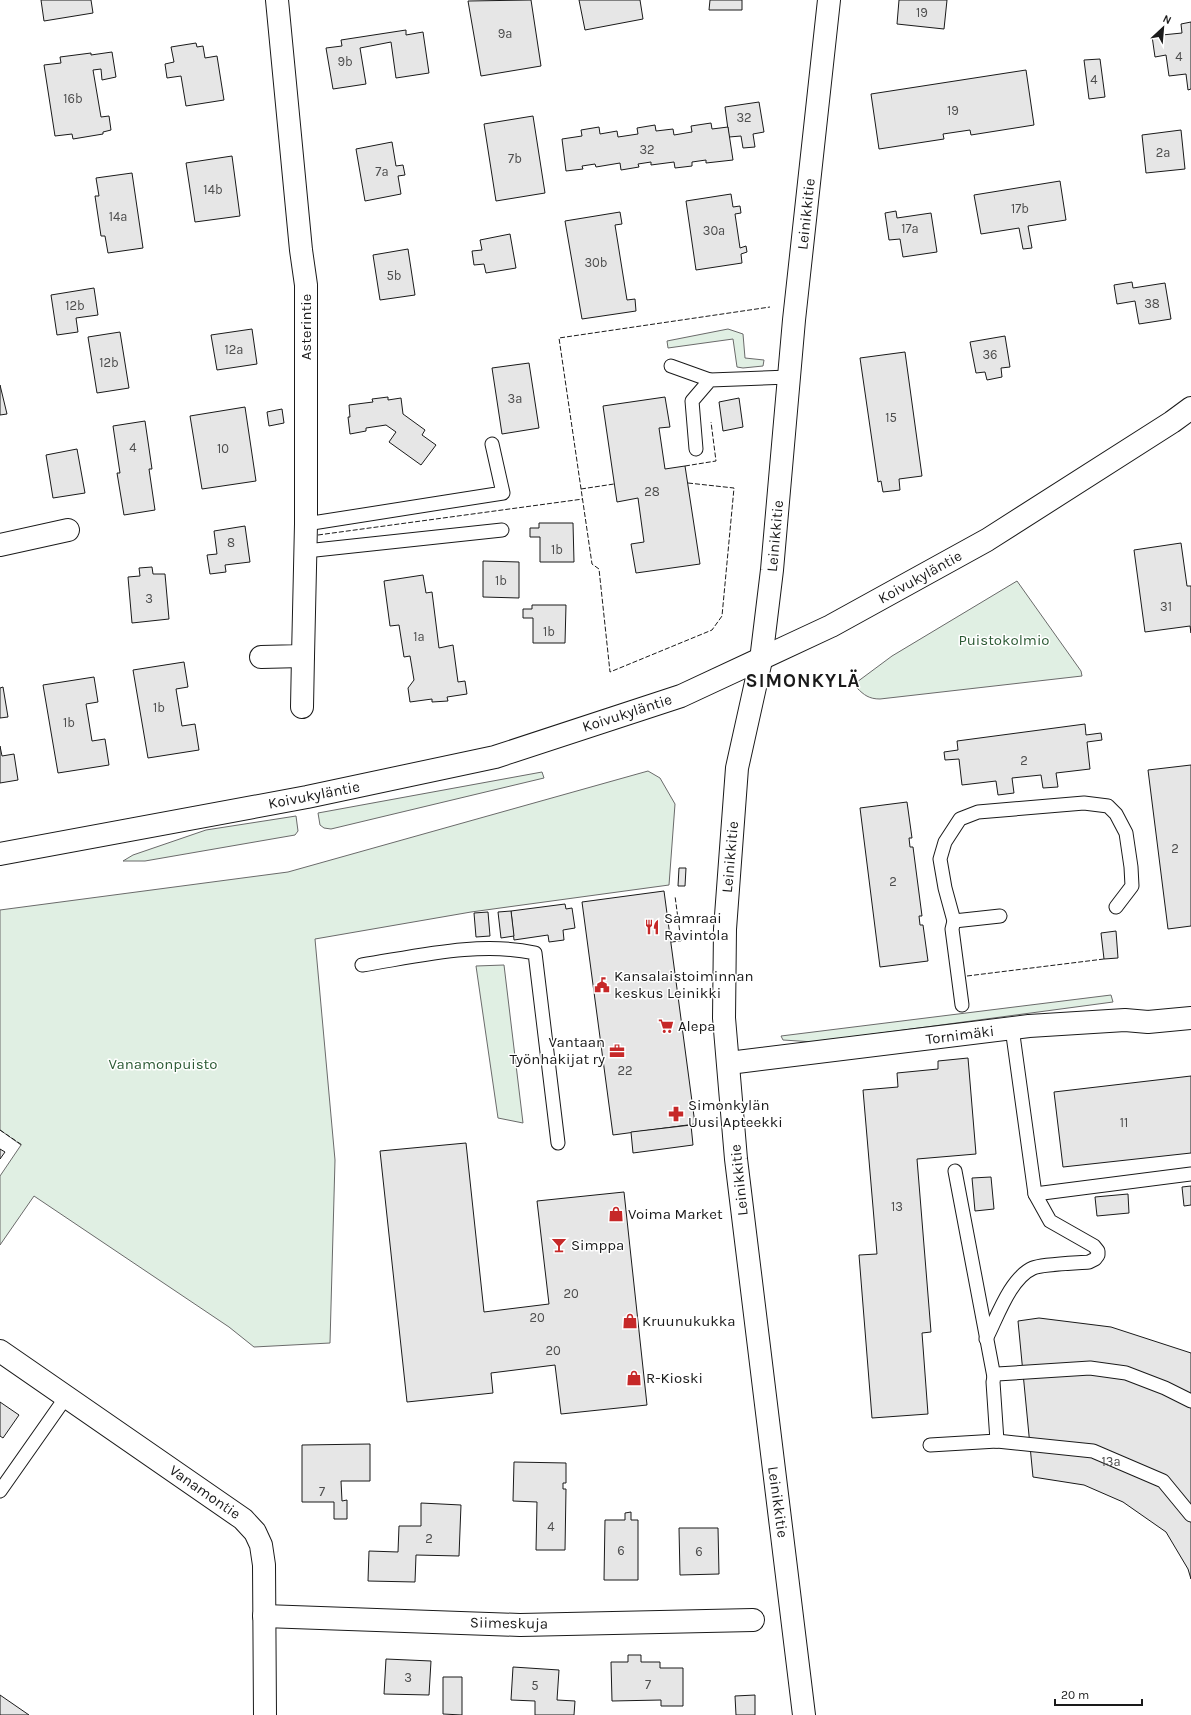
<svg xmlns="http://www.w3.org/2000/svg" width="1191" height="1715" font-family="Karla,sans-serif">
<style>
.green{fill:#e0efe3;stroke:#6a6a6a}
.building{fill:#e6e6e6;stroke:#1a1a1a}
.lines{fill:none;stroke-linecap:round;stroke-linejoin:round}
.lane-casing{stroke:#1a1a1a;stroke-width:15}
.street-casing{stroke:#1a1a1a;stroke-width:24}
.secondary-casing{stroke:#1a1a1a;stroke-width:24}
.lane{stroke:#fff;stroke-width:13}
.street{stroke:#fff;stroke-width:22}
.secondary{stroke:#fff;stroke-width:22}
.fence{stroke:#1a1a1a;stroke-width:1;stroke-dasharray:5 2;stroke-linecap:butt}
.labels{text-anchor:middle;stroke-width:3;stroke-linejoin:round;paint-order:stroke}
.number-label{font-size:13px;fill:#4d4d4d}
.street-label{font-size:15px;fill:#1a1a1a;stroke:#fff}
.park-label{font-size:15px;fill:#2b5a34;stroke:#fff}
.poi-label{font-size:15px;fill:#1a1a1a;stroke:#fff;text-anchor:start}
.district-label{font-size:19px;font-weight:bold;letter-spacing:1px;fill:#1a1a1a;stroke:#fff}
</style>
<rect width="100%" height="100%" fill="#fff"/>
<g class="green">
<path d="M728 329 743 334 745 358 764 360 763 366 743 368 737 367 733 339 668 348 667 341Z"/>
<path d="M1017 581 1081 671 1082 676 880 699C869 699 864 695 857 688V682L892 656Z"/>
<path d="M648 771 660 778 675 804 669 885 471 912 315 939 335 1160 330 1343 254 1347 229 1327 34 1196 0 1245V1176L21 1145 0 1130V910L288 872Z"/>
<path d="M542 772 544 778 331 829 324 828 320 825 318 813Z"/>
<path d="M296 816 298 831 295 835 145 861H123L133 855 206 830Z"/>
<path d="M504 965 523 1123 498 1118 476 966Z"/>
<path d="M1111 995 1113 1002 814 1042 783 1040 781 1036Z"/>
</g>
<g class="building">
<path d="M41 0H91L93 13 44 21Z"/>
<path d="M531 0 541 66 481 76 468 1Z"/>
<path d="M579 0H640L643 19 585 30Z"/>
<path d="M710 0H742V10H709Z"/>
<path d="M899 0H947L944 29 897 24Z"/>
<path d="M1191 22V89L1188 90 1186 74 1169 76 1166 55 1155 57 1152 36 1182 33 1181 24Z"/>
<path d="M406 30V35L423 32 429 73 396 78 391 42 360 48 366 84 333 89 326 48 342 46 341 40Z"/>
<path d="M196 43 197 47 203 46 205 58 217 56 224 100 186 106 181 76 167 78 165 64 174 62 171 47Z"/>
<path d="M112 52 116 77 102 80 101 69 93 70 101 117 109 116 111 130 103 132V134L73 139 72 134 55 136 44 65 61 63 60 57 91 53V55Z"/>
<path d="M1100 59 1105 97 1089 99 1084 60Z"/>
<path d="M1026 70 1034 125 971 135 970 130 943 134 944 139 879 149 871 94Z"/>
<path d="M759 102 764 132 753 134 755 147 743 148 741 136 729 137 725 107Z"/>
<path d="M533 116 545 193 496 201 484 124Z"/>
<path d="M711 123 712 129 728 127 733 160 706 163V160L692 162V166L675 168 674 162 651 165V162L638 164 639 167 621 170 620 163 596 167 595 164 582 166 583 169 566 171 562 139 582 136 581 130 599 127 600 134 617 131 618 137 638 134 637 128 655 125 656 131 673 129 674 135 692 132 691 126Z"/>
<path d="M1181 130 1185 169 1146 173 1142 135Z"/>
<path d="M392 142 396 166 403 165 405 175 398 176 401 194 365 201 356 149Z"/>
<path d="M232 156 240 216 195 222 186 163Z"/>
<path d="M132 173 143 248 108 253 105 236H101L95 196H99L96 178Z"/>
<path d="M1060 181 1066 220 1028 226 1032 248 1023 249 1019 228 981 234 974 195Z"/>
<path d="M731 194 733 207 740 206 741 213 735 214 740 248 746 246 747 252 741 254 742 263 696 270 686 201Z"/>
<path d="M896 211 897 218 931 213 937 252 903 257 900 239 889 240 885 213Z"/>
<path d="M620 212 622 224 615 225 627 300 635 299 636 311 582 319 565 221Z"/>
<path d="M510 234 516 268 486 273 484 264 474 265 472 251 482 250 480 240Z"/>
<path d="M408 249 415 295 380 300 373 255Z"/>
<path d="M1132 282 1133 288 1165 283 1171 319 1139 324 1135 301 1117 304 1114 285Z"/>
<path d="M94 288 98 315 76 318 78 332 57 335 51 295Z"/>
<path d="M252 329 257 364 217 370 211 335Z"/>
<path d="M120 332 129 388 97 393 88 337Z"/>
<path d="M1005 336 1010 367 1001 368 1002 377 987 380 985 372 976 373 970 342Z"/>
<path d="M905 352 922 476 899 479 900 490 883 492 881 481 878 482 860 358Z"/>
<path d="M529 363 539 428 502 434 492 368Z"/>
<path d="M0 385 7 414 0 415Z"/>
<path d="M388 397V400L401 398 403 414 425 430 422 435 436 445 421 465 389 442 396 432 386 425 366 428V431L350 434 348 417H350L349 405 373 402 372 399Z"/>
<path d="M665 397 670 427 659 428 665 469 685 466 700 564 636 573 631 544 644 542 638 498 617 502 603 406Z"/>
<path d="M739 398 743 427 723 431 719 402Z"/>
<path d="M245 407 256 481 202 489 190 416Z"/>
<path d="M282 409 284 423 269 426 267 412Z"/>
<path d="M145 421 152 469H149L155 510 124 515 117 473H120L113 426Z"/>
<path d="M77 449 85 493 53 498 46 455Z"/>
<path d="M539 523H573L574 562H540V537H530V528H539Z"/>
<path d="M245 526 250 562 225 565 226 572 210 574 207 555 217 554 214 531Z"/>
<path d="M1181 543 1187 586H1191V633L1190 626 1145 632 1134 550Z"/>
<path d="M483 561 519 562V598L483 597Z"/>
<path d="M152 567 153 574H165L169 619 132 623 128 577 140 576 139 568Z"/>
<path d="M423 575 426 593 432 592 439 648 453 645 458 682 465 681 467 694 447 697 448 701 432 702V699L410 702 408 688 414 680 410 656 404 657 399 625 390 626 384 581Z"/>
<path d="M532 605H566L565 643H533V618H523V609H532Z"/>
<path d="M184 662 188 687 176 689 182 726 195 724 199 750 148 758 133 670Z"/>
<path d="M94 677 98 702 86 704 92 741 105 739 109 765 58 773 43 685Z"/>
<path d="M3 687 8 717 0 718V688Z"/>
<path d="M1085 724 1086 735 1101 733 1102 740 1087 742 1090 769 1056 773 1058 787 1043 788 1041 775 1012 778 1014 793 998 795 996 781 962 785 959 759 945 760 944 752 958 750 957 741Z"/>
<path d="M0 746 2 756 14 754 18 780 0 783Z"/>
<path d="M1191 765V926L1168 929 1148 770Z"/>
<path d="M907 802 912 838H909L910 847H913L922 916H919L920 925H923L928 961 880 967 860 808Z"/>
<path d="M679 868H686L685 886H678Z"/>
<path d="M664 891 695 1124 613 1135 582 902Z"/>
<path d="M565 904 566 909 572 908 575 928 563 930 564 940 549 942 548 935 514 940 511 911Z"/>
<path d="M511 911 514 936 501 938 498 912Z"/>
<path d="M488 912 490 936 476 937 474 913Z"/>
<path d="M1116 931 1118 958 1104 959 1101 933Z"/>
<path d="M968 1058 976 1154 917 1159 931 1332 922 1333 928 1414 872 1418 859 1255 877 1254 863 1090 898 1087 897 1073 938 1069V1061Z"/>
<path d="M1191 1076V1153L1063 1167 1054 1092Z"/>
<path d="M691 1125 693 1145 633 1153 631 1132Z"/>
<path d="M466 1143 484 1312 549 1304 537 1201 624 1192 647 1405 561 1414 555 1365 491 1373 493 1393 407 1402 380 1151Z"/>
<path d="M0 1149 5 1152 0 1159Z"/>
<path d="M991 1177 994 1209 975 1211 972 1178Z"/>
<path d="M1191 1186V1205L1184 1206 1182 1187Z"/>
<path d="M1128 1194 1129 1213 1097 1216 1095 1197Z"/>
<path d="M1039 1318 1111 1327 1191 1353V1579L1188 1569 1166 1532 1123 1502 1084 1485 1033 1477 1018 1321Z"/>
<path d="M0 1402 19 1415 3 1438 0 1436Z"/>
<path d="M370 1444V1481H341L342 1501 347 1500V1519H334V1502H302V1445Z"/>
<path d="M514 1462 566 1463V1483H563V1489H566L565 1550H536L537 1502 513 1501Z"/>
<path d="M421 1503 461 1505 459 1556 416 1555 415 1582 368 1581 369 1551 398 1552 399 1526H421Z"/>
<path d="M631 1512V1520H638V1580H604L605 1520H625V1513Z"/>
<path d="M679 1528H718L719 1574 680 1575Z"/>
<path d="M628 1655H641V1662H660V1668H683V1706H661V1700L612 1701 611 1662H628Z"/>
<path d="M386 1659 431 1661 429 1695 384 1694Z"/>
<path d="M513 1667 559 1670 557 1700 575 1701 574 1715H535V1701L511 1700Z"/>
<path d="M443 1677H462V1715L443 1714Z"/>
<path d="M0 1695 29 1715H0Z"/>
<path d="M755 1695V1715H736L735 1696Z"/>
</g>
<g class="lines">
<g class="lane-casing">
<g id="lane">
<path d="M671 366 710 380"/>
<path d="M696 449 692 401 710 380 789 377"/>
<path d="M306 524 503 493 492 444"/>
<path d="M306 551 502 530"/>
<path d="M1000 916 954 921 945 888 940 859 945 842 960 819 978 812 1084 803 1108 806 1116 814 1126 833 1131 867 1132 886 1116 907"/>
<path d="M954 921 952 929 962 1005"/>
<path d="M362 965C419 956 479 941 535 953L558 1143"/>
<path d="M955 1171 994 1377"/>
<path d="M1035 1194 1191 1174"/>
<path d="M986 1339C997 1318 1010 1278 1033 1268 1042 1264 1077 1263 1089 1262L1095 1259 1098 1255V1251L1094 1246 1050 1221 1035 1194 1012 1028"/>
<path d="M997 1441 993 1382 994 1377 997 1374 1090 1368 1126 1373 1165 1388 1191 1401"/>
<path d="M930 1445 997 1441 1093 1451 1163 1481 1191 1515"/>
<path d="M0 1491 66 1397"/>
</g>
</g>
<g class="street-casing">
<g id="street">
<path d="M0 545 68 530"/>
<path d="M261 657 303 656 306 524V285L301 250 277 0"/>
<path d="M761 660 772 570 794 320 829 0"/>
<path d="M302 707 303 656"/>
<path d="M729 1063 1029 1026 1125 1020 1148 1022 1191 1018"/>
<path d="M0 1351 243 1519 255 1532 261 1545 264 1565 265 1715"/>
<path d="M264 1616 520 1625 753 1620"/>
</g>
</g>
<g class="secondary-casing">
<g id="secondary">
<path d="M761 660 737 768 725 929 724 1018 736 1159 804 1715"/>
<path d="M0 854 307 797 495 757 681 696 831 626 987 540 1172 422 1191 408"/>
</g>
</g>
<use href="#lane" class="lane"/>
<use href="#street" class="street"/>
<use href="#secondary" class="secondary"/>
<g class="fence">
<path d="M685 466 716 461 711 422"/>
<path d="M688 483 734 488 722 616 712 630 610 672 599 569 592 564 559 338 770 307"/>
<path d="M581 489 614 484"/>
<path d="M318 535 583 499"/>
<path d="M671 942 681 941 675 896"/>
<path d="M967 976 1104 959"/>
<path d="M0 1130 22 1145"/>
</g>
</g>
<defs>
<g id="restaurant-bare" transform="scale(1.2)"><path d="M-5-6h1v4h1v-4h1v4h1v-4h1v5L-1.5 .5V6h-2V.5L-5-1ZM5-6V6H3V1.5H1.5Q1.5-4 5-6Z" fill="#c62828" stroke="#fff" stroke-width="2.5" paint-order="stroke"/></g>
<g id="civic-bare" transform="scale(1.2)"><path d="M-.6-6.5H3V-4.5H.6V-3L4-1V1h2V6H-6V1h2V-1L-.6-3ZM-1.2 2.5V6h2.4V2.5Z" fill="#c62828" stroke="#fff" stroke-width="2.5" paint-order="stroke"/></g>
<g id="supermarket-bare" transform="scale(1.2)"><path d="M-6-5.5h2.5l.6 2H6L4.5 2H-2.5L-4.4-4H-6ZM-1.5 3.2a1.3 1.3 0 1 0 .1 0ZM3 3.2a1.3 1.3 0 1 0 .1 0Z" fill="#c62828" stroke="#fff" stroke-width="2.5" paint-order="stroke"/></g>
<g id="office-bare" transform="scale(1.2)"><path d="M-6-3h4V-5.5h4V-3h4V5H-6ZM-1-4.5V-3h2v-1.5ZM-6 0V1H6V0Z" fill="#c62828" stroke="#fff" stroke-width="2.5" paint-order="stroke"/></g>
<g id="pharmacy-bare" transform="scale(1.2)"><path d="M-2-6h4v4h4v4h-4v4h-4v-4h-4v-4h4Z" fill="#c62828" stroke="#fff" stroke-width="2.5" paint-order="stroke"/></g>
<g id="shop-bare" transform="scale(1.2)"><path d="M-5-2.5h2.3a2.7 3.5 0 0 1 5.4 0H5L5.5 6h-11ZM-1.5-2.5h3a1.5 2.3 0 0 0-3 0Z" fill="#c62828" stroke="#fff" stroke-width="2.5" paint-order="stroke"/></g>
<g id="bar-bare" transform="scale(1.2)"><path d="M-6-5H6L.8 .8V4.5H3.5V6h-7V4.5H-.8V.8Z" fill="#c62828" stroke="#fff" stroke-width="2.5" paint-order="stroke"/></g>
</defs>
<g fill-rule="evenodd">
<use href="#restaurant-bare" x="652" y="927"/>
<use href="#civic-bare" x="602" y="985"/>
<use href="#supermarket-bare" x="666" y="1026"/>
<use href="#office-bare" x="617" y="1051"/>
<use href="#pharmacy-bare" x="676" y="1114"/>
<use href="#shop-bare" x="616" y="1214"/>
<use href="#bar-bare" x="559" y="1245"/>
<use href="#shop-bare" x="630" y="1321"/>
<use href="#shop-bare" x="634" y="1378"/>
</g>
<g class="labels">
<g class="number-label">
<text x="922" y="17">19</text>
<text x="505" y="38">9a</text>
<text x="1179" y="61">4</text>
<text x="345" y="66">9b</text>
<text x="1094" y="84">4</text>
<text x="73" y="103">16b</text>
<text x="953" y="115">19</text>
<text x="744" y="122">32</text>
<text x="647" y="154">32</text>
<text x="1163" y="157">2a</text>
<text x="515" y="163">7b</text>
<text x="382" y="176">7a</text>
<text x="213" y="194">14b</text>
<text x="1020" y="213">17b</text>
<text x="118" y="221">14a</text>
<text x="910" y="233">17a</text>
<text x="714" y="235">30a</text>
<text x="596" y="267">30b</text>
<text x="394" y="280">5b</text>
<text x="1152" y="308">38</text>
<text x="75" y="310">12b</text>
<text x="234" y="354">12a</text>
<text x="990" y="359">36</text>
<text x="109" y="367">12b</text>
<text x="515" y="403">3a</text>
<text x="891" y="422">15</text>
<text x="133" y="452">4</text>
<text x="223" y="453">10</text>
<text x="652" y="496">28</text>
<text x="231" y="547">8</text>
<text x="557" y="554">1b</text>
<text x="501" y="585">1b</text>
<text x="149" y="603">3</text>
<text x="1166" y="611">31</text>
<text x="549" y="636">1b</text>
<text x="419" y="641">1a</text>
<text x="159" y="712">1b</text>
<text x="69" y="727">1b</text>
<text x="1024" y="765">2</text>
<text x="1175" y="853">2</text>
<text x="893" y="886">2</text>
<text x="625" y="1075">22</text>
<text x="1124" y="1127">11</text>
<text x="897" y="1211">13</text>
<text x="571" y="1298">20</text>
<text x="537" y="1322">20</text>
<text x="553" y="1355">20</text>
<text x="1111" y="1466">13a</text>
<text x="322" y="1496">7</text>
<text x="551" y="1531">4</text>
<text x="429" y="1543">2</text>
<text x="621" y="1555">6</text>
<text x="699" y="1556">6</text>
<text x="408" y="1682">3</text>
<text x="648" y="1689">7</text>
<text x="535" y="1690">5</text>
</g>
<g class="street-label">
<text transform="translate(806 214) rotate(-84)" y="5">Leinikkitie</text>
<text transform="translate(306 327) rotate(-90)" y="5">Asterintie</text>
<text transform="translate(775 536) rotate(-85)" y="5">Leinikkitie</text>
<text transform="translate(920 577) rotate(-29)" y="5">Koivukyläntie</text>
<text transform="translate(627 713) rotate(-18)" y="5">Koivukyläntie</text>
<text transform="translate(314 795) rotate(-11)" y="5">Koivukyläntie</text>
<text transform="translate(730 857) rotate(-85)" y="5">Leinikkitie</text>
<text transform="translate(960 1035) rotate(-7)" y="5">Tornimäki</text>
<text transform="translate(739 1180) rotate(-96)" y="5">Leinikkitie</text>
<text transform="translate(205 1492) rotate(35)" y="5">Vanamontie</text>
<text transform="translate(778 1502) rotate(82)" y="5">Leinikkitie</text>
<text transform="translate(509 1623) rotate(1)" y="5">Siimeskuja</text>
</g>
<g class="park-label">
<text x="1004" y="645">Puistokolmio</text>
<text x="163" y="1069">Vanamonpuisto</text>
</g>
<g class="poi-label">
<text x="664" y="923">Samraai<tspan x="664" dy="17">Ravintola</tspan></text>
<text x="614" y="981">Kansalaistoiminnan<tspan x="614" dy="17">keskus Leinikki</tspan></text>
<text x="678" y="1031">Alepa</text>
<text x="605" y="1047" text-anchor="end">Vantaan<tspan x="605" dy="17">Työnhakijat ry</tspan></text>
<text x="688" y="1110">Simonkylän<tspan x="688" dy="17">Uusi Apteekki</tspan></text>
<text x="628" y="1219">Voima Market</text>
<text x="571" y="1250">Simppa</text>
<text x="642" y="1326">Kruunukukka</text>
<text x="646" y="1383">R-Kioski</text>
</g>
<g class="district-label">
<text x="803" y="687">SIMONKYLÄ</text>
</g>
</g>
<g transform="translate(1163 28) rotate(26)" stroke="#ffffff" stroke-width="3" paint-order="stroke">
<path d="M0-3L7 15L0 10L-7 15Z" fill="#1a1a1a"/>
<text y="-6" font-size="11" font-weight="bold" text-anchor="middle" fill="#1a1a1a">N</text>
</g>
<path d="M1055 1699v6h87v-6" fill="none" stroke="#1a1a1a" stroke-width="2"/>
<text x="1061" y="1699" font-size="12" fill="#1a1a1a" stroke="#ffffff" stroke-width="3" paint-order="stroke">20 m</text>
</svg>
